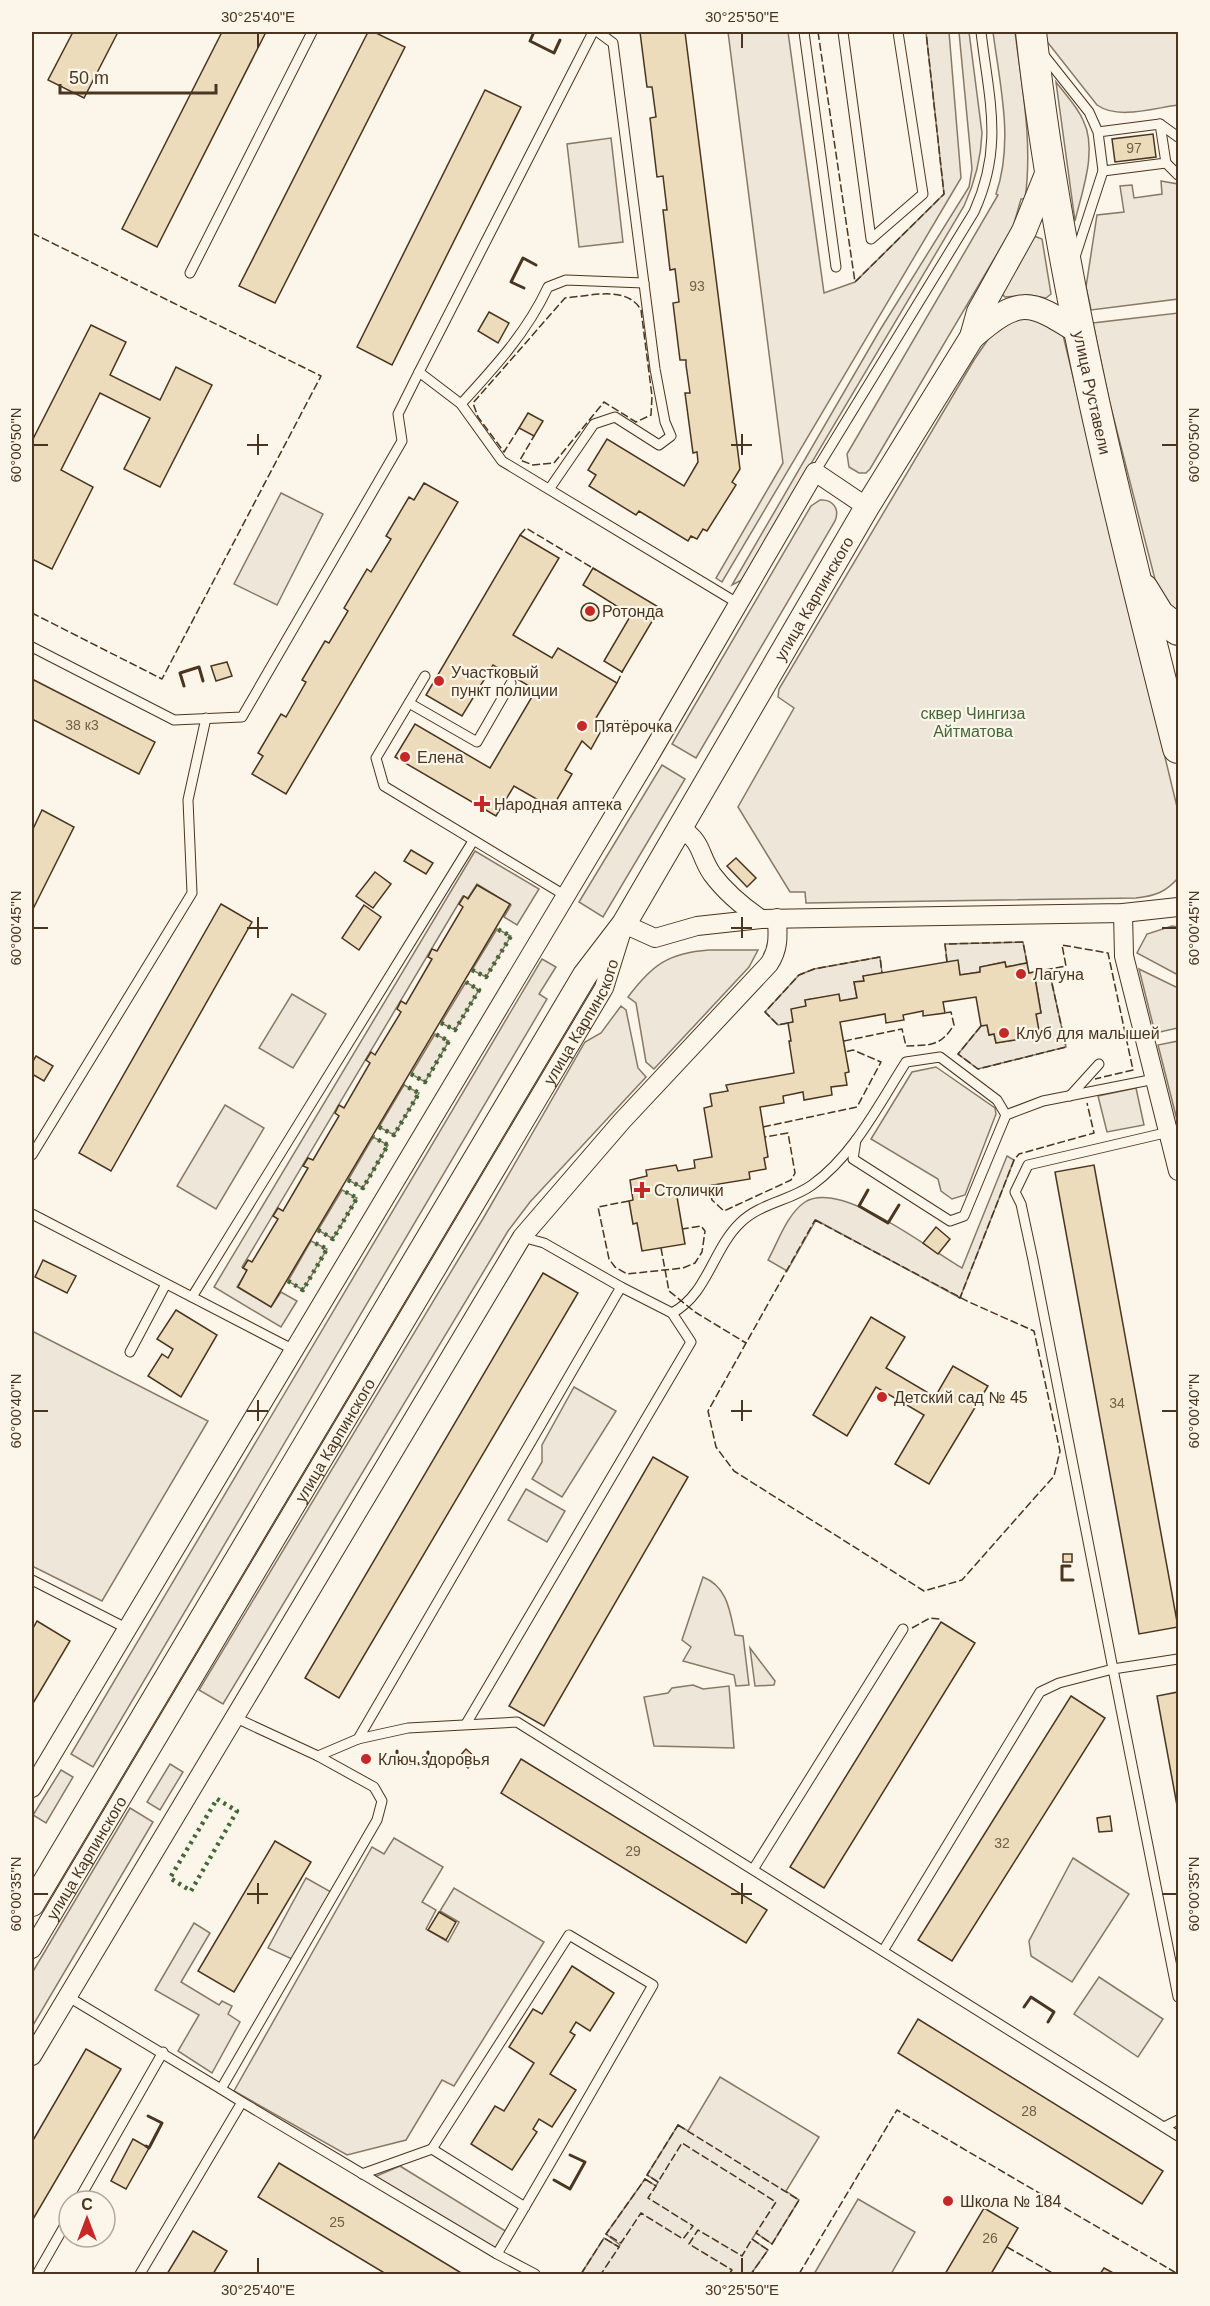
<svg xmlns="http://www.w3.org/2000/svg" width="1210" height="2306" font-family="Arial,sans-serif">
<style>
.green{fill:#ede6d9;stroke:#887966;stroke-width:1.5}
.building{fill:#ecdcbc;stroke:#4a3520;stroke-width:1.5}
.lines{fill:none;stroke-linecap:round;stroke-linejoin:round}
.service-casing{stroke:#4a3520;stroke-width:11}
.minor-casing{stroke:#4a3520;stroke-width:20}
.tertiary-casing{stroke:#4a3520;stroke-width:26}
.primary-casing{stroke:#4a3520;stroke-width:32}
.service{stroke:#fbf6e9;stroke-width:9}
.minor{stroke:#fbf6e9;stroke-width:18}
.tertiary{stroke:#fbf6e9;stroke-width:24}
.primary{stroke:#fbf6e9;stroke-width:30}
.hedge{stroke:#436837;stroke-width:4.5;stroke-dasharray:3 4.5;stroke-linecap:butt}
.fence{stroke:#4a3520;stroke-width:1.5;stroke-dasharray:8 3;stroke-linecap:butt}
.wall{stroke:#4a3520;stroke-width:3}
.ticks{fill:none;stroke:#4a3520;stroke-width:2}
.poi-dot{fill:#c62828;stroke:#fbf6e9;stroke-width:2}
.labels{text-anchor:middle;stroke-width:4.5;stroke-linejoin:round;paint-order:stroke}
.number-label{font-size:14px;fill:#725f47}
.street-label{font-size:16px;fill:#4a3520;stroke:#fbf6e9}
.poi-label{font-size:16px;fill:#4a3520;stroke:#fbf6e9;text-anchor:start}
.park-label{font-size:16px;fill:#436837;stroke:#fbf6e9}
.neatline{fill:none;stroke:#4a3520;stroke-width:2}
.ticks-label{font-size:15px;text-anchor:middle;fill:#4a3520}
</style>
<rect width="100%" height="100%" fill="#fbf6e9"/>
<g class="green">
<path d="M728 32H788L824 293 855 282 944 194 926 32H949L961 178 722 582 716 578 783 463Z"/>
<path d="M959 32H969L982 133C981 160 975 182 964 206L742 580 732 585 880 330 969 187 972 169Z"/>
<path d="M993 32H1015C1022 87 1033 143 1025 199H1021L1013 227 870 469 866 473H859L849 467 847 454 998 195 996 194C1014 141 1000 86 993 32Z"/>
<path d="M1045 32H1178V105C1154 108 1118 120 1097 105L1045 39Z"/>
<path d="M1056 82C1065 94 1077 106 1083 120 1098 150 1082 191 1075 221Z"/>
<path d="M611 138 623 242 579 247 567 144Z"/>
<path d="M1161 181 1178 184V299L1091 310 1086 287 1097 215 1124 212 1120 186 1132 185 1134 198 1162 194Z"/>
<path d="M1034 236 1042 239 1051 294 1046 298 1029 295 1005 297 1002 294Z"/>
<path d="M1028 313 1063 335 1178 811V878C1166 892 1155 896 1136 898L806 903 805 892H790L738 807 794 708 778 697 779 689 974 360 1000 322Z"/>
<path d="M1178 313V618L1159 595 1109 400 1093 323Z"/>
<path d="M281 493 323 514 277 605 234 584Z"/>
<path d="M820 500C833 499 840 509 835 521L696 758 672 744 811 506Z"/>
<path d="M662 765 685 779 603 917 579 902Z"/>
<path d="M475 851 539 889 517 925 504 917 511 905 477 884 468 898 463 896 242 1267 247 1271 237 1287 271 1307 281 1292 297 1301 281 1327 214 1287Z"/>
<path d="M1172 926 1178 927V975L1137 953 1147 934Z"/>
<path d="M497 929 511 936 486 977 472 970Z"/>
<path d="M1023 942 1027 963 1006 967 1005 962 980 967V972L960 975 958 961 947 962 945 944Z"/>
<path d="M709 950H758L749 967 654 1069 646 1062 636 1003 628 997C652 965 668 953 709 950Z"/>
<path d="M880 957 882 973 863 976 864 981 854 982 857 998 840 1001 839 995 805 1000 806 1006 793 1022 778 1025 765 1012 799 975 814 969Z"/>
<path d="M542 959 556 967 539 994 547 999 93 1767 71 1754Z"/>
<path d="M1139 969 1178 988V1028L1155 1033Z"/>
<path d="M1049 970 1066 1047 978 1069 958 1054 981 1026 987 1025 989 1035 994 1034 996 1043 1039 1036 1036 1014 1041 1013 1034 972Z"/>
<path d="M466 982 479 990 455 1030 441 1023Z"/>
<path d="M292 994 326 1014 293 1068 259 1048Z"/>
<path d="M621 1006 626 1010 638 1068 646 1077 530 1202 508 1231 223 1704 199 1690 484 1217 585 1042 601 1033Z"/>
<path d="M435 1034 449 1041 425 1082 411 1074Z"/>
<path d="M1178 1041V1124L1158 1045Z"/>
<path d="M936 1067 995 1108 996 1114 965 1195 952 1199 941 1191 938 1179 871 1139 912 1072Z"/>
<path d="M404 1085 419 1093 394 1135 379 1127Z"/>
<path d="M1136 1088 1144 1125 1107 1132 1098 1096Z"/>
<path d="M225 1105 264 1128 216 1209 177 1186Z"/>
<path d="M373 1137 388 1145 363 1188 348 1180Z"/>
<path d="M1007 1156 1014 1160 960 1298 816 1220 787 1271 768 1260C778 1242 787 1214 805 1202 841 1179 930 1250 962 1268Z"/>
<path d="M342 1190 357 1198 333 1239 318 1230Z"/>
<path d="M311 1241 327 1249 303 1290 288 1281Z"/>
<path d="M32 1331 208 1421 102 1601 32 1566Z"/>
<path d="M574 1387 616 1411 562 1497 532 1479 542 1462V1445Z"/>
<path d="M526 1489 565 1511 547 1542 508 1520Z"/>
<path d="M703 1577C728 1587 730 1612 735 1635L743 1636 749 1685 736 1686 734 1675 683 1661 691 1647 682 1640Z"/>
<path d="M750 1648 775 1681 774 1685 755 1686Z"/>
<path d="M693 1685 703 1689 729 1686 734 1748 654 1746 644 1697 668 1693 672 1688Z"/>
<path d="M170 1764 183 1772 160 1810 147 1802Z"/>
<path d="M61 1770 73 1777 46 1823 33 1815Z"/>
<path d="M130 1808 153 1822 32 2027V1973Z"/>
<path d="M394 1838 443 1867 422 1902 436 1910 426 1929 448 1942 459 1922 440 1911 454 1888 544 1942 454 2086 442 2080 406 2140 347 2155 234 2091 372 1847 384 1854Z"/>
<path d="M1073 1858 1129 1894 1072 1982 1031 1956 1029 1941Z"/>
<path d="M306 1878 331 1892 292 1959 268 1948Z"/>
<path d="M194 1923 210 1933 181 1982 219 2005 222 2001 232 2006 228 2014 240 2022 212 2073 178 2051 199 2015 155 1990Z"/>
<path d="M1099 1977 1163 2019 1138 2057 1074 2014Z"/>
<path d="M720 2077 819 2137 786 2191 799 2200 772 2244 756 2233 752 2239 768 2250 751 2274H581L604 2238 619 2247 620 2245 606 2234 645 2179 656 2186 658 2182 647 2175 678 2125 688 2131Z"/>
<path d="M400 2166 507 2232 495 2249 374 2177Z"/>
<path d="M858 2199 915 2232 891 2274H814Z"/>
</g>
<g class="building">
<path d="M73 32H118L84 98 48 80Z"/>
<path d="M222 32H266L157 247 122 229Z"/>
<path d="M368 32H374L405 47 275 303 239 286Z"/>
<path d="M640 32H685L740 469 732 482 736 485 707 531 703 529 697 539 691 536 688 541 639 511 636 515 589 486 596 475 588 470 607 439 684 486 698 462 697 452 693 453 685 393H690L686 365V360H680L673 303 679 302 675 269 670 270 663 210H667L663 176 657 177 650 118 656 117 652 87H647Z"/>
<path d="M485 90 521 107 392 365 357 347Z"/>
<path d="M1153 134 1156 157 1115 162 1112 139Z"/>
<path d="M489 312 509 323 498 343 478 331Z"/>
<path d="M91 325 126 342 110 375 160 400 176 367 212 385 160 487 124 469 150 418 100 393 61 470 93 487 52 569 32 559V441Z"/>
<path d="M528 413 543 421 534 436 519 428Z"/>
<path d="M424 483 458 502 286 794 252 774 263 756 258 753 281 714 286 717 306 682 302 680 325 641 329 643 348 611 344 608 367 569 371 572 391 539 386 536 409 497 414 500Z"/>
<path d="M520 535 559 558 513 635 552 658 558 648 617 683 596 718 606 722 591 749 582 741 565 770 572 774 552 808 514 786 496 816 395 757 415 724 490 768 536 690 493 665 462 716 426 695Z"/>
<path d="M593 568 660 608 622 672 604 661 631 615 583 585Z"/>
<circle cx="590" cy="612" r="9"/>
<path d="M227 662 232 676 216 681 211 666Z"/>
<path d="M32 679 155 742 139 774 32 719Z"/>
<path d="M42 810 74 827 32 911V831Z"/>
<path d="M411 850 433 863 426 874 404 861Z"/>
<path d="M736 858 756 878 747 887 727 866Z"/>
<path d="M375 872 391 884 373 908 356 896Z"/>
<path d="M477 885 510 904 271 1307 238 1287 247 1270 243 1268 248 1260 252 1262 278 1219 273 1216 278 1208 283 1211 308 1168 303 1166 308 1158 313 1160 339 1116 335 1113 339 1105 344 1108 370 1063 366 1060 371 1052 375 1055 401 1012 397 1009 401 1001 406 1004 432 959 428 957 432 949 437 951 463 907 459 904 464 896 468 899Z"/>
<path d="M221 904 252 922 111 1171 79 1153Z"/>
<path d="M364 905 381 917 359 950 342 938Z"/>
<path d="M958 960 960 975 980 972V967L1005 962 1006 967 1027 963 1029 973 1034 972 1041 1013 1036 1014 1040 1036 996 1043 994 1034 989 1035 987 1025 981 1026 976 997 943 1002 945 1013 923 1016V1011L903 1015 904 1020 886 1023 885 1014 840 1022 849 1072 845 1073 847 1085 831 1087 832 1095 804 1100 803 1092 783 1096 784 1103 760 1107 768 1157 764 1158 766 1169 749 1172 750 1179 676 1191 685 1244 642 1251 637 1223 633 1224 629 1201 633 1200 630 1180 647 1176 646 1170 676 1165 678 1171 695 1168 694 1160 712 1157 704 1108 712 1106 710 1094 728 1091 726 1085 794 1073 789 1041H791L788 1023 793 1022 791 1009 806 1006 805 1000 839 994 840 1001 857 998 854 982 864 981 863 976Z"/>
<path d="M36 1056 53 1066 44 1081 32 1074V1063Z"/>
<path d="M1094 1165 1178 1627 1139 1634 1055 1172Z"/>
<path d="M936 1227 950 1239 938 1254 923 1243Z"/>
<path d="M43 1260 76 1276 67 1293 35 1277Z"/>
<path d="M543 1273 578 1293 339 1698 305 1678Z"/>
<path d="M176 1310 217 1335 181 1397 148 1376 162 1354 168 1358 173 1349 157 1339Z"/>
<path d="M871 1317 905 1337 886 1368 935 1397 953 1366 988 1386 929 1484 895 1464 924 1415 876 1387 847 1436 813 1415Z"/>
<path d="M653 1457 688 1477 544 1726 509 1706Z"/>
<rect x="1063" y="1554" width="9" height="8"/>
<path d="M37 1621 70 1641 32 1705V1630Z"/>
<path d="M941 1622 975 1643 824 1888 790 1867Z"/>
<path d="M1178 1692V1811L1157 1696Z"/>
<path d="M1071 1696 1105 1718 952 1961 918 1940Z"/>
<path d="M466 1749 476 1758 468 1768 457 1759Z"/>
<circle cx="366" cy="1760" r="4.5"/>
<path d="M521 1759 767 1910 746 1943 501 1793Z"/>
<path d="M1110 1816 1112 1831 1099 1832 1097 1818Z"/>
<path d="M275 1841 311 1862 234 1992 198 1971Z"/>
<path d="M439 1912 456 1922 446 1940 428 1930Z"/>
<path d="M572 1966 614 1993 590 2031 576 2022 570 2032 575 2035 550 2074 576 2090 552 2127 539 2119 533 2129 537 2132 512 2170 471 2144 495 2106 504 2111 534 2063 509 2047 533 2009 542 2014Z"/>
<path d="M918 2019 1163 2171 1142 2204 898 2053Z"/>
<path d="M86 2049 121 2069 32 2221V2142Z"/>
<path d="M133 2139 149 2148 126 2189 111 2181Z"/>
<path d="M279 2163 402 2237 463 2274H386L258 2197Z"/>
<path d="M984 2208 1018 2228 991 2274H945Z"/>
<path d="M193 2231 227 2251 213 2274H167Z"/>
<path d="M1104 2268 1115 2274H1100Z"/>
</g>
<g class="lines">
<g class="service-casing">
<g id="service">
<path d="M593 32 419 372 461 404 502 461 739 604"/>
<path d="M804 32 836 267"/>
<path d="M843 32 871 239 923 194 898 32"/>
<path d="M1043 54 1089 112 1098 132 1103 171 1166 163 1160 124 1098 132"/>
<path d="M1160 124 1178 137"/>
<path d="M1166 163 1178 175"/>
<path d="M1075 257 1103 171"/>
<path d="M190 273 312 32"/>
<path d="M461 404C495 367 527 332 548 287L566 280 644 283"/>
<path d="M815 472 974 212C1004 146 989 100 981 32"/>
<path d="M550 488 594 424 615 417 659 445 671 436 665 422 655 369 613 43 598 32"/>
<path d="M32 647 174 720 242 717 402 441 398 414 419 372"/>
<path d="M425 676 376 758 384 786 566 896"/>
<path d="M409 703 477 742 511 683"/>
<path d="M1070 1096 1099 1064"/>
<path d="M856 1140 853 1159 950 1221 964 1216 1006 1115"/>
<path d="M32 1155 192 893 188 800 206 718"/>
<path d="M32 1214 294 1350"/>
<path d="M192 1297 473 841"/>
<path d="M672 1313C707 1295 713 1249 740 1223 760 1203 790 1201 812 1185 854 1155 879 1104 906 1062L940 1057 997 1100 1006 1115 1043 1101 1155 1079"/>
<path d="M130 1352 166 1284"/>
<path d="M32 1580 126 1628"/>
<path d="M1178 1659 1113 1669 1178 1997"/>
<path d="M236 1718 318 1756 358 1739 621 1287 544 1243 522 1237"/>
<path d="M466 1724 691 1342 672 1313 621 1287"/>
<path d="M358 1739 408 1728 517 1722 1178 2136"/>
<path d="M754 1868 903 1629"/>
<path d="M883 1951 1040 1692 1059 1683 1113 1669 1033 1260 1021 1204 1015 1192 1028 1165 1169 1132"/>
<path d="M67 1996 221 2089"/>
<path d="M242 2102 497 2254"/>
<path d="M1164 2127 1178 2120"/>
<path d="M362 2174 432 2149"/>
<path d="M78 2201 163 2052"/>
<path d="M525 2207 432 2149 569 1935 653 1985C601 2075 550 2165 497 2254L535 2274"/>
<path d="M37 2274 69 2218"/>
<path d="M140 2274 242 2102 221 2089 377 1820 382 1801 374 1787 318 1756"/>
</g>
</g>
<g class="minor-casing">
<g id="minor">
<path d="M681 828C704 844 698 853 712 874 726 893 742 906 761 919"/>
<path d="M1123 913 1124 956 1178 1171"/>
<path d="M32 1788 653 750 815 472 867 507"/>
<path id="s1" d="M32 1949 604 988 624 924 655 938 697 926 761 919 1123 913 1178 907"/>
<path d="M32 2056 522 1237 622 1121 769 964C779 949 778 936 777 918"/>
</g>
</g>
<g class="tertiary-casing">
<g id="tertiary">
<path d="M972 337C1019 297 1028 299 1079 332"/>
<path id="s2" d="M32 1904 585 975 624 924 867 507 972 337 979 312 1024 231 1049 169"/>
</g>
</g>
<g class="primary-casing">
<g id="primary">
<path id="s3" d="M1031 32C1058 275 1118 512 1178 748"/>
<path d="M1143 589 1159 615 1178 630"/>
</g>
</g>
<use href="#service" class="service"/>
<use href="#minor" class="minor"/>
<use href="#tertiary" class="tertiary"/>
<use href="#primary" class="primary"/>
<g class="hedge">
<path d="M472 970 486 977 511 936 497 929"/>
<path d="M441 1023 455 1030 479 990 466 982"/>
<path d="M411 1074 425 1082 449 1041 435 1034"/>
<path d="M379 1127 394 1135 419 1093 404 1085"/>
<path d="M348 1180 363 1188 388 1145 373 1137"/>
<path d="M318 1230 333 1239 357 1198 342 1190"/>
<path d="M288 1281 303 1290 327 1249 311 1241"/>
<path d="M217 1799 237 1811 191 1891 170 1878Z"/>
</g>
<g class="fence">
<path d="M818 32 855 282 944 194 926 32"/>
<path d="M32 233 321 376 162 679 32 613"/>
<path d="M519 428 504 452 478 417 473 403 565 298C590 296 627 285 641 310L652 396 651 415 636 422 604 402 554 463 533 465 520 460 534 436"/>
<path d="M520 535 526 528 596 570"/>
<path d="M617 683 623 670"/>
<path d="M947 962 945 944 1023 942 1027 963"/>
<path d="M1034 972 1066 966 1062 945 1108 953 1133 1070 1095 1079"/>
<path d="M788 1023 778 1025 765 1012 799 975 814 969 880 957 882 973"/>
<path d="M981 1026 958 1054 978 1069 1066 1047 1049 970"/>
<path d="M844 1041 902 1029 906 1046C930 1045 940 1047 954 1025L951 1012 945 1013"/>
<path d="M763 1127 857 1107 881 1062 853 1050 845 1052"/>
<path d="M709 1185 712 1200 724 1211 791 1180 795 1173 788 1133 765 1137"/>
<path d="M629 1201 598 1207 609 1259 615 1267 627 1274 683 1268 695 1263 702 1252 705 1231 701 1226 682 1229"/>
<path d="M815 1220 969 1302 1034 1331 1060 1451 1054 1476 962 1580 924 1591 734 1471 716 1447 708 1411Z"/>
<path d="M661 1248 669 1291 695 1312 746 1343"/>
<path d="M958 1297 960 1298 1014 1160 1019 1154 1094 1133 1087 1103"/>
<path d="M912 1628 930 1618 940 1619"/>
<path d="M678 2125 799 2200 772 2244 756 2233 776 2202 682 2143 658 2182 647 2175Z"/>
<path d="M645 2179 656 2186 648 2198 693 2226 683 2239 641 2213 621 2243 606 2234Z"/>
<path d="M1007 2247 1054 2274"/>
<path d="M581 2274 604 2238 619 2247 601 2274"/>
<path d="M729 2274 732 2270 689 2244 698 2230 742 2256 752 2239 768 2250 751 2274"/>
<path d="M799 2274 897 2110 1178 2274"/>
</g>
<g class="wall">
<path d="M534 32 530 41 554 53 560 40"/>
<path d="M524 288 511 282 523 258 536 265"/>
<path d="M184 686 180 673 199 667 203 681"/>
<path d="M868 1190 859 1206 888 1223 899 1205"/>
<path d="M1070 1566H1062V1580H1073"/>
<path d="M397 1751V1763L427 1764 428 1752"/>
<path d="M1024 2007 1031 1997 1054 2012 1048 2022"/>
<path d="M146 2146 149 2148 162 2123 148 2116"/>
<path d="M554 2180 570 2189 585 2162 570 2155"/>
</g>
</g>
<path class="ticks" d="M258 33V48M742 33V48M258 434V455M742 434V455M33 445H48M247 445H268M731 445H752M1162 445H1177M258 917V938M742 917V938M33 928H48M247 928H268M731 928H752M1162 928H1177M258 1400V1421M742 1400V1421M33 1411H48M247 1411H268M731 1411H752M1162 1411H1177M258 1883V1904M742 1883V1904M33 1894H48M247 1894H268M731 1894H752M1162 1894H1177M258 2258V2273M742 2258V2273"/>
<g class="poi-dot">
<circle cx="590" cy="611" r="6"/>
<circle cx="439" cy="681" r="6"/>
<circle cx="582" cy="726" r="6"/>
<circle cx="405" cy="757" r="6"/>
<path d="M479 795h6v6h6v6h-6v6h-6v-6h-6v-6h6z"/>
<circle cx="1021" cy="974" r="6"/>
<circle cx="1004" cy="1033" r="6"/>
<path d="M639 1181h6v6h6v6h-6v6h-6v-6h-6v-6h6z"/>
<circle cx="882" cy="1397" r="6"/>
<circle cx="366" cy="1759" r="6"/>
<circle cx="948" cy="2201" r="6"/>
</g>
<g class="labels">
<g class="number-label">
<text x="1134" y="153">97</text>
<text x="697" y="291">93</text>
<text x="82" y="730">38 к3</text>
<text x="1117" y="1408">34</text>
<text x="1002" y="1848">32</text>
<text x="633" y="1856">29</text>
<text x="1029" y="2116">28</text>
<text x="337" y="2227">25</text>
<text x="990" y="2243">26</text>
</g>
<g class="street-label">
<text dy="6" stroke="none"><textPath href="#s3" startOffset="366">улица Руставели</textPath></text>
<text dy="6" stroke="none"><textPath href="#s2" startOffset="1522">улица Карпинского</textPath></text>
<text dy="6" stroke="none"><textPath href="#s1" startOffset="1078">улица Карпинского</textPath></text>
<text dy="6" stroke="none"><textPath href="#s1" startOffset="592">улица Карпинского</textPath></text>
<text dy="6" stroke="none"><textPath href="#s1" startOffset="106">улица Карпинского</textPath></text>
</g>
<g class="poi-label">
<text x="602" y="617">Ротонда</text>
<text x="451" y="678">Участковый<tspan x="451" dy="18">пункт полиции</tspan></text>
<text x="594" y="732">Пятёрочка</text>
<text x="417" y="763">Елена</text>
<text x="494" y="810">Народная аптека</text>
<text x="1033" y="980">Лагуна</text>
<text x="1016" y="1039">Клуб для малышей</text>
<text x="654" y="1196">Столички</text>
<text x="894" y="1403">Детский сад № 45</text>
<text x="378" y="1765">Ключ здоровья</text>
<text x="960" y="2207">Школа № 184</text>
</g>
<g class="park-label">
<text x="973" y="719">сквер Чингиза<tspan x="973" dy="18">Айтматова</tspan></text>
</g>
</g>
<rect width="1210" height="2306" fill="none" stroke="#fbf6e9" stroke-width="66"/>
<g transform="translate(87 2219)"><circle r="28" fill="#fbf6e9" stroke="#b4a999" stroke-width="1.5"/>
<path d="M0-4.5L10 22L0 15L-10 22Z" fill="#c62828"/>
<text y="-9" font-size="16" font-weight="bold" text-anchor="middle" fill="#4a3520">С</text>
</g>
<path d="M60 84v9h156v-9" fill="none" stroke="#4a3520" stroke-width="3"/>
<text x="69" y="84" font-size="18" fill="#4a3520" stroke="#fbf6e9" stroke-width="4.5" paint-order="stroke">50 m</text>
<rect x="33" y="33" width="1144" height="2240" class="neatline"/>
<g class="ticks-label">
<text x="258" y="22">30°25'40"E</text>
<text x="742" y="22">30°25'50"E</text>
<text transform="translate(16 445) rotate(-90)" y="5">60°00'50"N</text>
<text transform="translate(1194 445) rotate(-90)" y="5">60°00'50"N</text>
<text transform="translate(16 928) rotate(-90)" y="5">60°00'45"N</text>
<text transform="translate(1194 928) rotate(-90)" y="5">60°00'45"N</text>
<text transform="translate(16 1411) rotate(-90)" y="5">60°00'40"N</text>
<text transform="translate(1194 1411) rotate(-90)" y="5">60°00'40"N</text>
<text transform="translate(16 1894) rotate(-90)" y="5">60°00'35"N</text>
<text transform="translate(1194 1894) rotate(-90)" y="5">60°00'35"N</text>
<text x="258" y="2295">30°25'40"E</text>
<text x="742" y="2295">30°25'50"E</text>
</g>
</svg>
